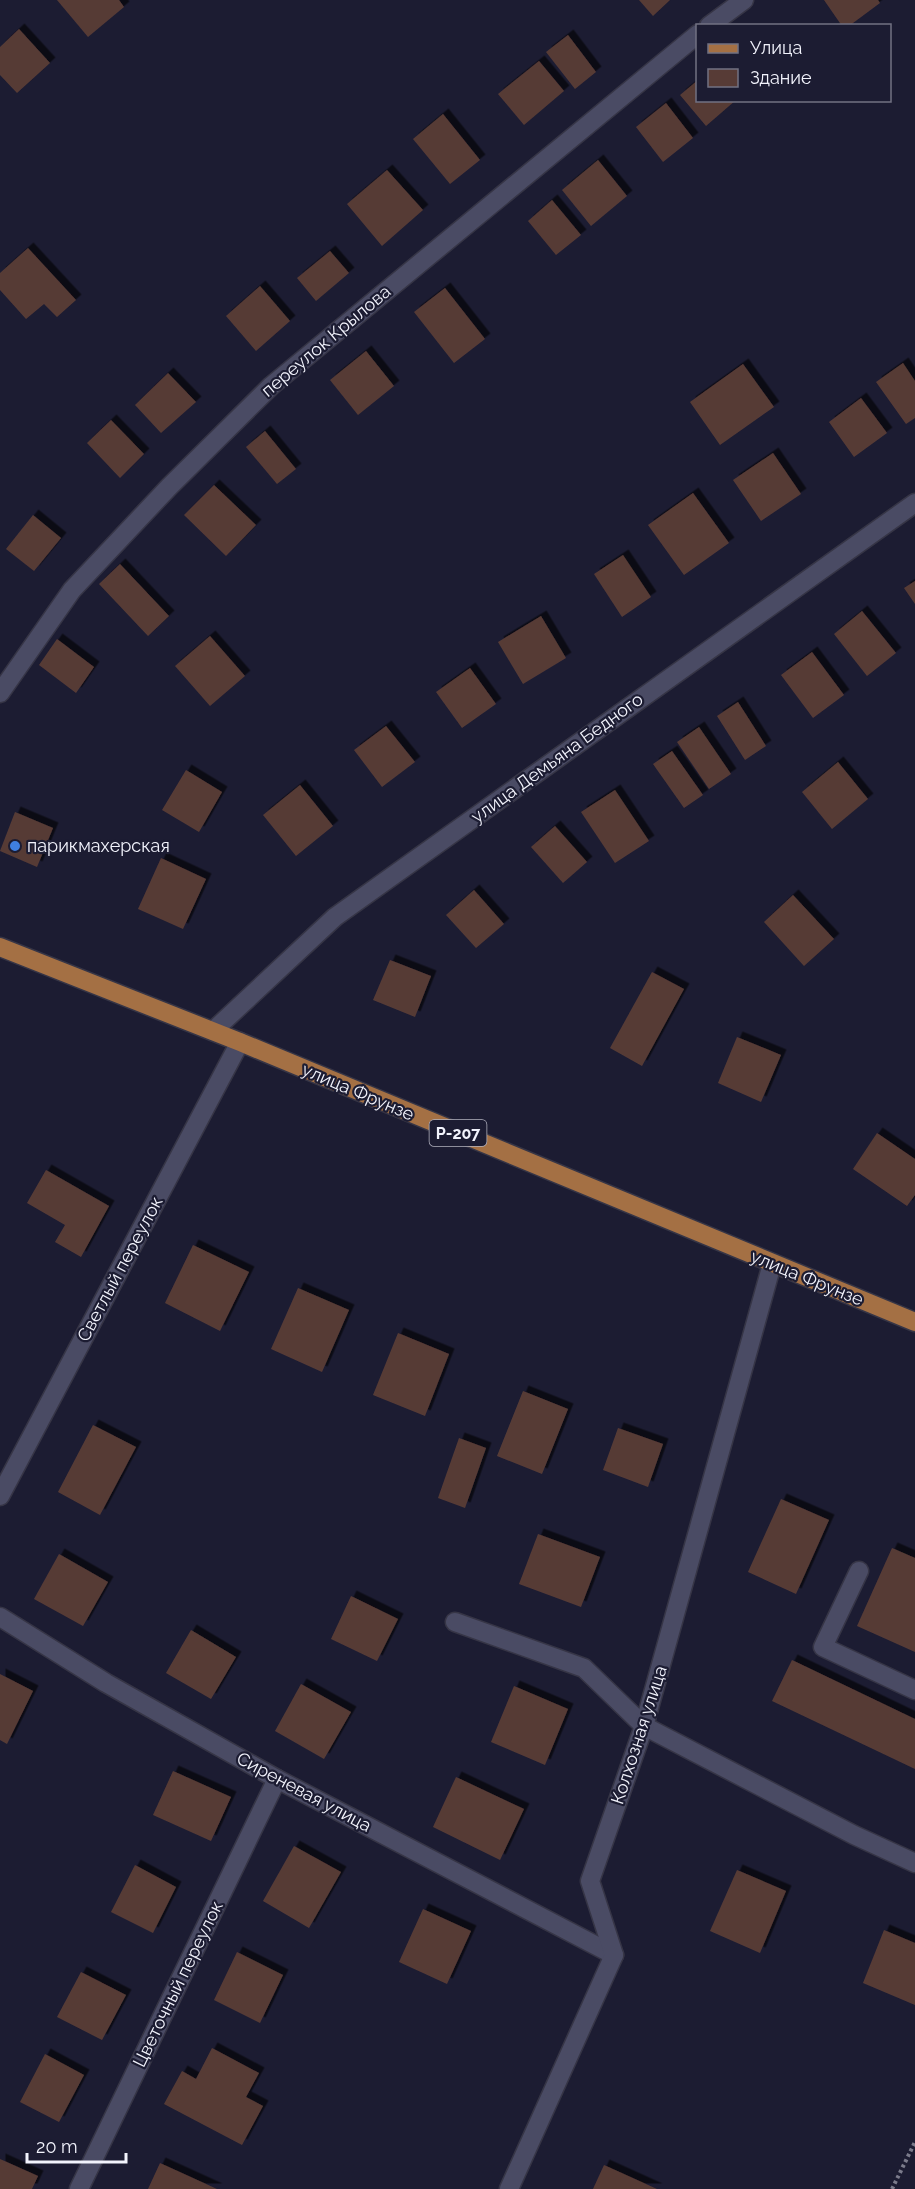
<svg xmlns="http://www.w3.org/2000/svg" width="915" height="2189" font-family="Raleway,sans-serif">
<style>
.building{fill:#573b36;filter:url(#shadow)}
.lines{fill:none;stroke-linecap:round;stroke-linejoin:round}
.minor-casing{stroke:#363546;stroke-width:21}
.major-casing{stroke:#363546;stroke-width:21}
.path{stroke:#7b7b8b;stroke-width:4;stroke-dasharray:3 3;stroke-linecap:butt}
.minor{stroke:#4a4b64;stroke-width:18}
.major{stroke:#a47044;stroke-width:18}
.shop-dot{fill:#3f7fe0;stroke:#1c1c32;stroke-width:2}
.labels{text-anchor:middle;stroke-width:4.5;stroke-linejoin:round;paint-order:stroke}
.shield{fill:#1c1c32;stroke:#b2b2bf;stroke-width:1.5}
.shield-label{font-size:16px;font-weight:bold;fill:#f2f3fc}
.street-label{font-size:18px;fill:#f2f3fc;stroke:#1c1c32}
.poi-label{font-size:18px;fill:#f2f3fc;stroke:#1c1c32;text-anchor:start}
</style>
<defs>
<filter id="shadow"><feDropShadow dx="5.5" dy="-5.5" stdDeviation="0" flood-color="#0009"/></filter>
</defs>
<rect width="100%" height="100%" fill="#1c1c32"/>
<g class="building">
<path d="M57 0H119L124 7 88 37Z"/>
<path d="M639 0H670L653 16Z"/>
<path d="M824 0H878L880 3 849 26H842Z"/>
<path d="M19 29 50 63 17 93 0 75V47Z"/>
<path d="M568 35 596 72 575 89 546 52Z"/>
<path d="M539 61 564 91 524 125 498 94Z"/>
<path d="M698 80V100H736L706 126 680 95Z"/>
<path d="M666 103 693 138 663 162 636 127Z"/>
<path d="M443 114 480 160 450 184 413 139Z"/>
<path d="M598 160 627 196 591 226 562 190Z"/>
<path d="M387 170 423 210 382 246 347 204Z"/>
<path d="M552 200 581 235 556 255 528 221Z"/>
<path d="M28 248 76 300 57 317 44 304 26 319 0 290V273Z"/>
<path d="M330 251 349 273 316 301 297 278Z"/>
<path d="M260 286 290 321 256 351 226 316Z"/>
<path d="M445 288 485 339 454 363 414 312Z"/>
<path d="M366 351 394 386 358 415 330 380Z"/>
<path d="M903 363 915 381V418L906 424 876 382Z"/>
<path d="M743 364 774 407 720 445 690 402Z"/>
<path d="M168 373 196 402 161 433 135 405Z"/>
<path d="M861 398 887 433 854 457 829 422Z"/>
<path d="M111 420 144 454 120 478 87 443Z"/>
<path d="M265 431 296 469 277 484 246 447Z"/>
<path d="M773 453 801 494 761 521 733 480Z"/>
<path d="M214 485 256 525 226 556 184 515Z"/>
<path d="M693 493 729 543 684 575 648 525Z"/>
<path d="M33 515 61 538 34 571 6 549Z"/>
<path d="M623 555 651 597 622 617 594 574Z"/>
<path d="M120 564 169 616 148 636 99 584Z"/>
<path d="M915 581V604L904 588Z"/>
<path d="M862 611 896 653 867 676 834 634Z"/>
<path d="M541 616 566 658 523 684 498 642Z"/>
<path d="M210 636 245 676 210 706 175 666Z"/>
<path d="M57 639 94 667 76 693 39 665Z"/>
<path d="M812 652 844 695 813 718 781 675Z"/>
<path d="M470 668 496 704 462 728 436 692Z"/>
<path d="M738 702 766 746 745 760 717 716Z"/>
<path d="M386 726 415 762 382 787 354 750Z"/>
<path d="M699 727 731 774 709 789 677 742Z"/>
<path d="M672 751 703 795 684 808 653 764Z"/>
<path d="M838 762 868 799 832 829 802 792Z"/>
<path d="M186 770 222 792 199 832 162 810Z"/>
<path d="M300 785 333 826 296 856 263 815Z"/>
<path d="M615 790 649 841 615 863 581 812Z"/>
<path d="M15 812 53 828 37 867 0 851Z"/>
<path d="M555 826 587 862 563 883 531 847Z"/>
<path d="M161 858 206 879 183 929 138 909Z"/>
<path d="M474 890 504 924 476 948 446 915Z"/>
<path d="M793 895 834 939 804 966 764 922Z"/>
<path d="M390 960 431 976 415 1017 373 1000Z"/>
<path d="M652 972 684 989 642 1066 610 1048Z"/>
<path d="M737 1037 781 1055 761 1102 718 1083Z"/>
<path d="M877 1133 915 1159V1195L907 1206 853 1169Z"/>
<path d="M46 1170 109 1206 81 1257 55 1242 65 1225 27 1203Z"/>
<path d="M193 1245 249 1272 220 1331 165 1303Z"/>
<path d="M298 1288 349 1310 322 1372 271 1349Z"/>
<path d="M398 1333 449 1354 425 1416 373 1395Z"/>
<path d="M523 1391 568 1409 542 1474 497 1456Z"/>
<path d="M93 1425 136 1447 100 1515 58 1492Z"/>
<path d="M618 1428 663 1444 648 1487 603 1470Z"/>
<path d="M459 1438 486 1448 465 1508 438 1498Z"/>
<path d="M781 1499 829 1520 796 1594 748 1572Z"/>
<path d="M538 1534 600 1557 581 1607 519 1584Z"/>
<path d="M892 1548 915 1558V1652L857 1626Z"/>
<path d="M59 1554 108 1582 83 1626 34 1599Z"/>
<path d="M351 1596 398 1619 377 1661 331 1639Z"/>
<path d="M191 1630 236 1657 211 1699 166 1673Z"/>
<path d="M792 1660 915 1719V1769L772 1701Z"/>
<path d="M0 1674 33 1691 7 1744 0 1740Z"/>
<path d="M301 1684 351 1712 324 1759 275 1731Z"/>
<path d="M514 1686 568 1709 545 1765 491 1742Z"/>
<path d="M173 1771 231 1797 211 1841 153 1815Z"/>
<path d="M456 1777 524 1809 500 1860 433 1827Z"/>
<path d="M294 1846 341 1872 309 1928 263 1901Z"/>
<path d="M135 1865 176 1887 153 1933 111 1912Z"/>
<path d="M737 1870 786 1891 760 1953 710 1931Z"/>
<path d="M423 1909 471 1931 447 1984 399 1962Z"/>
<path d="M884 1930 915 1943V2005L863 1983Z"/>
<path d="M237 1952 283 1975 260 2023 214 2000Z"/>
<path d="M81 1972 126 1995 102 2040 57 2017Z"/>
<path d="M212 2048 259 2073 246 2097 263 2106 242 2145 164 2104 182 2071 196 2079Z"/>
<path d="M45 2054 84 2075 59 2122 20 2102Z"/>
<path d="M0 2159 38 2176 32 2189H0Z"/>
<path d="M160 2163 217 2189H148Z"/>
<path d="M604 2165 657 2189H593Z"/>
</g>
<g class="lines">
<g class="minor-casing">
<g id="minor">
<path d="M709 26 744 0"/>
<path d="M0 693 72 590 169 487 271 386 698 34"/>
<path d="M213 1031 335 917 915 503"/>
<path d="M0 1496 240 1042"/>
<path d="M859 1571 823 1647 915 1690"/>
<path d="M0 1617 106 1683 277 1779 614 1955"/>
<path d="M455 1622 584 1668 644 1726 854 1835 915 1863"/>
<path d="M79 2189 277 1779"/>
<path d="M509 2189 614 1955 590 1881 644 1726 772 1264"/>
</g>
</g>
<g class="major-casing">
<path id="major" d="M0 947 240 1042 915 1322"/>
</g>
<path class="path" d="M892 2189 915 2142"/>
<use href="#minor" class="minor"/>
<use href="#major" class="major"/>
</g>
<circle class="shop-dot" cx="15" cy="846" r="6"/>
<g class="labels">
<rect class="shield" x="429.5" y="1120" width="57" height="26" rx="4.5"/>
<g class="shield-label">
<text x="458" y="1139">Р-207</text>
</g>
<g class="street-label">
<text transform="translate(326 341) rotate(-40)" y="6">переулок Крылова</text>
<text transform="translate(557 758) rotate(-36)" y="6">улица Демьяна Бедного</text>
<text transform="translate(358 1092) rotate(23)" y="6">улица Фрунзе</text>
<text transform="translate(120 1269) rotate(-62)" y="6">Светлый переулок</text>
<text transform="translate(807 1278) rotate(22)" y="6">улица Фрунзе</text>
<text transform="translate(639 1735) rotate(-72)" y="6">Колхозная улица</text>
<text transform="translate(304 1792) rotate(28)" y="6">Сиреневая улица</text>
<text transform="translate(178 1984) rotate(-64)" y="6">Цветочный переулок</text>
</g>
<g class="poi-label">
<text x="27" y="852">парикмахерская</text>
</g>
</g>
<rect x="696" y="24" width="195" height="78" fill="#1c1c32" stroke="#727283" stroke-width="1.5"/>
<rect x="708" y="44" width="30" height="9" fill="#a47044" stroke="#727283" stroke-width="1.5"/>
<text x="750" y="54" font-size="18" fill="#f2f3fc">Улица</text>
<rect x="708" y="69" width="30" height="18" fill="#573b36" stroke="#727283" stroke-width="1.5"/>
<text x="750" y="84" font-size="18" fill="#f2f3fc">Здание</text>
<path d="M27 2153v9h99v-9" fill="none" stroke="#f2f3fc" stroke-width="3"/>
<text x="36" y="2153" font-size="18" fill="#f2f3fc" stroke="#1c1c32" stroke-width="4.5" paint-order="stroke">20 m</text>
</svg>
